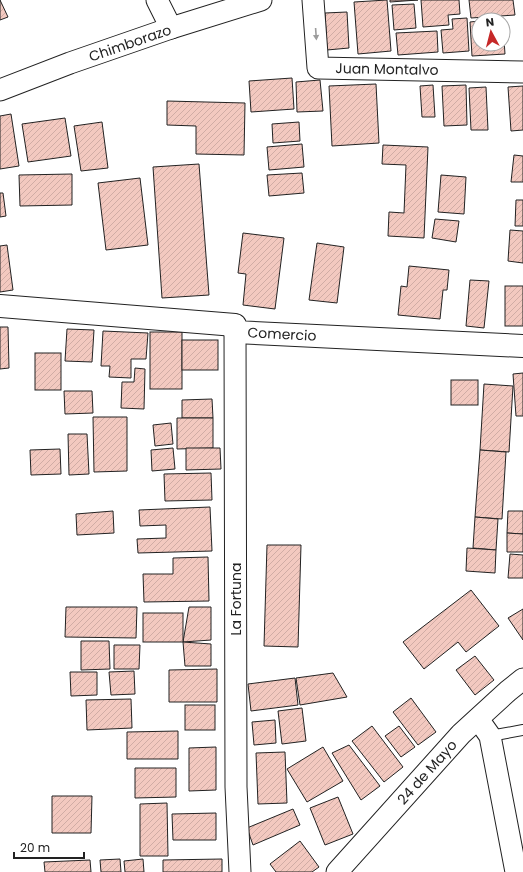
<svg xmlns="http://www.w3.org/2000/svg" width="523" height="872" font-family="Poppins,sans-serif">
<style>
.building{fill:url(#building-hatch);stroke:#222}
.lines{fill:none;stroke-linecap:round;stroke-linejoin:round}
.service-casing{stroke:#222;stroke-width:12}
.minor-casing{stroke:#222;stroke-width:23}
.tertiary-casing{stroke:#222;stroke-width:24}
.service{stroke:#fff;stroke-width:10}
.minor{stroke:#fff;stroke-width:21}
.tertiary{stroke:#fff;stroke-width:22}
.oneway{fill:#9c9c9c}
.labels{text-anchor:middle;stroke-width:3;stroke-linejoin:round;paint-order:stroke}
.street-label{font-size:14px;fill:#222;stroke:#fff}
</style>
<defs>
<pattern id="building-hatch" width="6" height="6" patternUnits="userSpaceOnUse"><rect width="6" height="6" fill="#f3c9c0"/><path d="M-1 1l2-2M0 6l6-6M5 7l2-2" fill="none" stroke="#d0aca5"/></pattern>
</defs>
<rect width="100%" height="100%" fill="#fff"/>
<g class="building">
<path d="M0 0 8 17 0 20Z"/>
<path d="M387 0 391 51 358 54 354 2Z"/>
<path d="M390 0H418L390 2Z"/>
<path d="M421 0H459L460 14 448 15 449 25 423 27Z"/>
<path d="M469 0H513L515 15 471 18Z"/>
<path d="M414 4 416 28 394 30 392 5Z"/>
<path d="M347 12 349 48 327 50 325 13Z"/>
<path d="M467 18 469 51 443 53 441 30 453 29 452 19Z"/>
<path d="M479 21V44H503V26L505 54 472 56 470 22Z"/>
<path d="M437 31 438 52 398 55 396 33Z"/>
<path d="M292 78 294 109 251 112 249 81Z"/>
<path d="M320 80 323 111 297 112 296 82Z"/>
<path d="M376 84 379 143 332 146 329 86Z"/>
<path d="M433 85 435 117H422L420 86Z"/>
<path d="M466 85 467 125 444 126 442 86Z"/>
<path d="M523 86V130L511 131 508 87Z"/>
<path d="M486 87 488 130H471L469 88Z"/>
<path d="M167 101 245 103 244 155 196 154V126L167 125Z"/>
<path d="M11 114 19 166 0 169V116Z"/>
<path d="M65 118 71 156 28 162 22 124Z"/>
<path d="M102 122 108 168 81 171 74 126Z"/>
<path d="M299 122 300 141 273 143 272 124Z"/>
<path d="M302 144 304 167 269 170 267 147Z"/>
<path d="M383 145 428 147 424 238 388 236 389 212 404 213 406 165 382 164Z"/>
<path d="M514 155 523 156V182H511Z"/>
<path d="M199 164 209 295 162 298 153 167Z"/>
<path d="M302 173 304 193 269 196 267 175Z"/>
<path d="M72 174V205L20 206 19 175Z"/>
<path d="M441 175 466 177 464 214 438 212Z"/>
<path d="M140 178 148 245 106 250 98 183Z"/>
<path d="M0 193H3L6 216 0 217Z"/>
<path d="M516 200H523V226H515Z"/>
<path d="M435 219 459 221 456 242 432 238Z"/>
<path d="M510 230 523 231V263L508 261Z"/>
<path d="M243 233 284 238 275 309 243 305 246 274 238 273Z"/>
<path d="M317 243 344 247 337 303 309 300Z"/>
<path d="M7 245 13 290 0 292V246Z"/>
<path d="M409 266 449 270 447 290H443L440 319 398 315 401 286 407 287Z"/>
<path d="M470 280 489 281 484 328 466 326Z"/>
<rect x="505" y="286" width="18" height="40"/>
<path d="M0 327H8L9 368 0 369Z"/>
<path d="M67 329 94 330 92 362 65 361Z"/>
<path d="M103 331 148 333 146 359H131V378L109 377 110 366H101Z"/>
<rect x="150" y="332" width="32" height="57"/>
<rect x="182" y="340" width="36" height="30"/>
<rect x="35" y="353" width="26" height="37"/>
<path d="M135 368 145 369 144 409 121 408 122 382H134Z"/>
<path d="M523 373V416H516L513 374Z"/>
<rect x="451" y="380" width="27" height="25"/>
<path d="M484 384 513 386 509 452 480 450Z"/>
<path d="M64 391H92L93 413 65 414Z"/>
<path d="M212 399 213 418H182V400Z"/>
<path d="M93 417H127V471L94 472Z"/>
<path d="M177 418H213V448L177 449Z"/>
<path d="M171 423 173 444 155 446 153 425Z"/>
<path d="M68 434H87L89 474 69 475Z"/>
<path d="M173 448 175 469 152 471 151 450Z"/>
<path d="M186 448H220L221 469 186 470Z"/>
<path d="M60 449 61 474 31 475 30 450Z"/>
<path d="M480 450 506 452 502 519 475 517Z"/>
<path d="M211 473 212 500 165 501 164 474Z"/>
<path d="M210 507 212 551 138 553 137 539 166 538V525L140 526 139 510Z"/>
<path d="M113 511 114 533 77 535 76 514Z"/>
<path d="M508 511H523V534L507 533Z"/>
<path d="M475 517 498 519 496 550 473 548Z"/>
<path d="M507 533 523 534V552H507Z"/>
<path d="M267 545H301L298 647 264 646Z"/>
<path d="M467 548 496 550 495 573 466 571Z"/>
<path d="M510 554 523 555V578H508Z"/>
<path d="M208 557 209 601 144 602 143 574H173V558Z"/>
<path d="M471 590 499 626 466 652 458 642 424 669 403 642Z"/>
<path d="M66 607H137L136 638 65 637Z"/>
<path d="M189 607H211V640L183 642Z"/>
<path d="M523 609V640L508 618Z"/>
<rect x="143" y="613" width="40" height="29"/>
<path d="M81 641H109L110 669 81 670Z"/>
<path d="M183 642 211 644V666H185Z"/>
<path d="M114 645H140L139 669H114Z"/>
<path d="M475 656 494 680 475 695 456 670Z"/>
<path d="M217 669V702H169V670Z"/>
<path d="M134 671 135 694 111 695 109 672Z"/>
<path d="M70 672H97V695L71 696Z"/>
<path d="M333 673 347 697 300 705 296 678Z"/>
<path d="M295 678 298 705 251 711 248 684Z"/>
<path d="M411 698 436 732 418 745 393 712Z"/>
<path d="M131 699 132 728 87 730 86 700Z"/>
<rect x="185" y="705" width="30" height="25"/>
<path d="M302 708 306 741 282 744 278 711Z"/>
<path d="M275 720 276 743 254 745 252 722Z"/>
<path d="M372 726 403 767 384 782 352 741Z"/>
<path d="M399 726 415 747 401 757 385 736Z"/>
<path d="M178 731V759H127V732Z"/>
<path d="M349 745 380 786 361 800 332 753Z"/>
<path d="M216 747V790L189 791V748Z"/>
<path d="M323 747 343 781 307 802 287 769Z"/>
<path d="M285 752 287 803 258 804 256 753Z"/>
<path d="M135 768H176V797L135 798Z"/>
<path d="M52 796H92L91 833H52Z"/>
<path d="M338 797 353 834 325 845 310 808Z"/>
<path d="M167 803 168 856H140V804Z"/>
<path d="M293 809 300 825 253 845 247 828Z"/>
<path d="M216 813V840H173L172 814Z"/>
<path d="M300 841 319 867 312 872H276L270 864Z"/>
<path d="M120 859 121 872H101L100 860Z"/>
<path d="M143 859 144 872H125L124 861Z"/>
<path d="M222 859V872H163V860Z"/>
<path d="M90 860 91 872H45L44 862Z"/>
</g>
<g class="lines">
<g class="service-casing">
<path id="service" d="M490 736 523 730"/>
</g>
<g class="minor-casing">
<g id="minor">
<path d="M157 0 171 28"/>
<path d="M313 0 318 68 523 72"/>
<path d="M0 90 70 63 171 28 261 0"/>
<path d="M235 325 236 787 240 872"/>
<path d="M478 719 490 736 516 872"/>
<path d="M337 872 461 734 508 691 523 679"/>
</g>
</g>
<g class="tertiary-casing">
<path id="tertiary" d="M0 306 235 325V332L523 346"/>
</g>
<use href="#service" class="service"/>
<use href="#minor" class="minor"/>
<use href="#tertiary" class="tertiary"/>
</g>
<defs><path id="oneway-solid" d="M-6-.8H1V-3.2L6.5 0L1 3.2V.8H-6Z"/></defs>
<use class="oneway" href="#oneway-solid" transform="translate(316 34) rotate(86)"/>
<g class="labels">
<g class="street-label">
<text transform="translate(130 43) rotate(-19)" y="5">Chimborazo</text>
<text transform="translate(387 69) rotate(1)" y="5">Juan Montalvo</text>
<text transform="translate(282 334) rotate(3)" y="5">Comercio</text>
<text transform="translate(236 599) rotate(-90)" y="5">La Fortuna</text>
<text transform="translate(427 772) rotate(-48)" y="5">24 de Mayo</text>
</g>
</g>
<g transform="translate(491 32) rotate(353)"><circle r="19" fill="#ffffff" stroke="#a7a7a7"/>
<path d="M0-3L7 15L0 10L-7 15Z" fill="#c62828"/>
<text y="-6" font-size="11" font-weight="bold" text-anchor="middle" fill="#222222">N</text>
</g>
<path d="M14 852v6h70v-6" fill="none" stroke="#222222" stroke-width="2"/>
<text x="20" y="852" font-size="12" fill="#222222" stroke="#ffffff" stroke-width="3" paint-order="stroke">20 m</text>
</svg>
